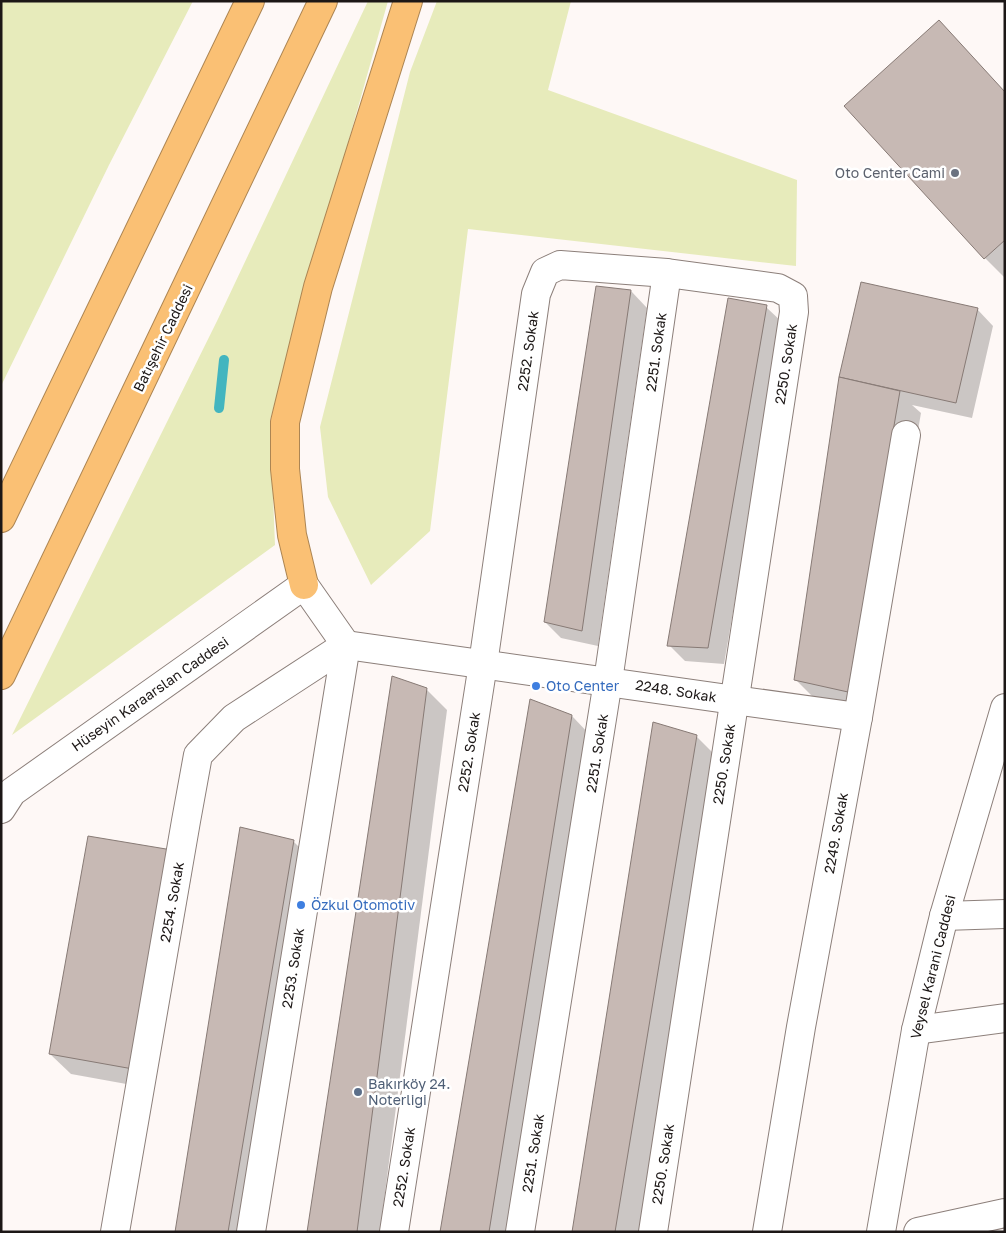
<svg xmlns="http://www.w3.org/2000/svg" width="1006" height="1233" font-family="'Golos Text',sans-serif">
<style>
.green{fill:#e7ebbb}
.shadow{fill:#0003}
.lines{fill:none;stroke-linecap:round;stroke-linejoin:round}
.stream{stroke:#43b5bf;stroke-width:10}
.building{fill:#c7b9b4;stroke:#877a75}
.street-casing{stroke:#8c7f7a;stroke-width:30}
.secondary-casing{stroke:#8c7f7a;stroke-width:30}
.highway-casing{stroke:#ac8553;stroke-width:30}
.street{stroke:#fff;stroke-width:28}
.secondary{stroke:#fff;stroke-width:28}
.highway{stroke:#fac074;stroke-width:28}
.worship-dot{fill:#6b7280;stroke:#fff;stroke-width:2}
.shop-dot{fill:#3f7fe0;stroke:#fff;stroke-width:2}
.service-dot{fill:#5c6f8a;stroke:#fff;stroke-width:2}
.labels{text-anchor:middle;stroke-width:5;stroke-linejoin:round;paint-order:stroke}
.worship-label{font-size:14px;fill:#5b616d;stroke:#fff;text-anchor:end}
.street-label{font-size:14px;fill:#1c1716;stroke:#fff}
.shop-label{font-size:14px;fill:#366cbe;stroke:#fff;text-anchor:start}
.service-label{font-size:14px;fill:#4e5e75;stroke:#fff;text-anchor:start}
</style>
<rect width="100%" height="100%" fill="#fef8f6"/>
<g class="green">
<path d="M1 1H193L109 165 1 386Z"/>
<path d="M368 1H388L270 420 275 545 12 735 218 319Z"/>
<path d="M437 1H571L548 90 797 180 796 266 468 229 430 531 371 585 328 497 320 427 410 72Z"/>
</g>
<g class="shadow">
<path d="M1005 92V278L985 258 846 106Z"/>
<path d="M598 288 631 291 647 308 598 646 561 638 545 622Z"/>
<path d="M766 307 783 323 724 664 685 661 669 645Z"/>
<path d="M977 309 993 326 972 418 912 405 921 413 869 712 816 700 795 679 840 377Z"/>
<path d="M426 689 447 710 380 1232H309Z"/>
<path d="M572 716 592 737 512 1232H441Z"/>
<path d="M697 737 717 757 639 1232H573Z"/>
<path d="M293 841 314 862 252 1232H176Z"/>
<path d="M172 852 192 872 154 1089 71 1074 50 1054Z"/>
</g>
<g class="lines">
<path class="stream" d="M219 408 224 360"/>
</g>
<g class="building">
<path d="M939 20 1005 92V240L984 259 844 106Z"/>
<path d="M861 282 978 308 956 403 839 377Z"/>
<path d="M596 286 631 290 582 631 544 622Z"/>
<path d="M728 298 767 305 708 648 667 646Z"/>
<path d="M839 377 900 391 848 692 794 680Z"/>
<path d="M392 676 427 688 357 1232H307Z"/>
<path d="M530 699 572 715 489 1232H440Z"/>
<path d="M653 722 697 735 615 1232H572Z"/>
<path d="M240 827 294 840 228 1232H175Z"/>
<path d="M88 836 172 850 133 1069 49 1054Z"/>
</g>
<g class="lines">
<g class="street-casing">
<g id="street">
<path d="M304 585 346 645"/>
<path d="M346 645C516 668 687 694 858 717"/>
<path d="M944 916 1005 914"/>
<path d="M916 1030 1005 1018"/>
<path d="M115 1232 186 821 198 755 234 718 346 645"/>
<path d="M251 1232 346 645"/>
<path d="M394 1232 483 664 536 294 545 272 560 265 667 273 778 288 793 296 794 312 653 1232"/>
<path d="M520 1232 608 681 667 273"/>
<path d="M767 1232 801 1027 858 717 906 435"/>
<path d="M918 1232 1005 1213"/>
</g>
</g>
<g class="secondary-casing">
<g id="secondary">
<path d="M1 809 12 792 304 585"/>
<path d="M881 1232 916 1030 944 916 1005 708"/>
</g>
</g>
<g class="highway-casing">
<g id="highway">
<path d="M1 518 250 1"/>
<path d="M304 585 292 535 285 469V422L318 287 408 1"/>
<path d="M1 675 323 1"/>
</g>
</g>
<use href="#street" class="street"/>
<use href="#secondary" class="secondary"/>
<use href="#highway" class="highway"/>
</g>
<circle class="worship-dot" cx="955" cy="173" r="5"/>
<g class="shop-dot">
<circle cx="536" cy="686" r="5"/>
<circle cx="301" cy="905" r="5"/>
</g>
<circle class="service-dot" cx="358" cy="1092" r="5"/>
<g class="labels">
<g class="worship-label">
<text x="945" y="178">Oto Center Cami</text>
</g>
<g class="street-label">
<text transform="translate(163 338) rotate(-64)" y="5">Batışehir Caddesi</text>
<text transform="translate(528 351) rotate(-82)" y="5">2252. Sokak</text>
<text transform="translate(656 352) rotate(-82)" y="5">2251. Sokak</text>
<text transform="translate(786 364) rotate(-81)" y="5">2250. Sokak</text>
<text transform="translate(676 691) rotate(9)" y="5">2248. Sokak</text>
<text transform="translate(150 694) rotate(-35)" y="5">Hüseyin Karaarslan Caddesi</text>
<text transform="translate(469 752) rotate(-81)" y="5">2252. Sokak</text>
<text transform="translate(597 753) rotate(-81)" y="5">2251. Sokak</text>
<text transform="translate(724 764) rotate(-81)" y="5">2250. Sokak</text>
<text transform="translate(836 833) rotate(-80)" y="5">2249. Sokak</text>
<text transform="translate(172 902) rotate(-80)" y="5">2254. Sokak</text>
<text transform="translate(933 967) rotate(-76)" y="5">Veysel Karani Caddesi</text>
<text transform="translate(293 968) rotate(-81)" y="5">2253. Sokak</text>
<text transform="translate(533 1153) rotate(-81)" y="5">2251. Sokak</text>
<text transform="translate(663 1164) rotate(-81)" y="5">2250. Sokak</text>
<text transform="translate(404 1167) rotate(-81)" y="5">2252. Sokak</text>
</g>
<g class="shop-label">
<text x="546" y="691">Oto Center</text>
<text x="311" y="910">Özkul Otomotiv</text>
</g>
<g class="service-label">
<text x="368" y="1089">Bakırköy 24.<tspan x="368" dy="16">Noterliği</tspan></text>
</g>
</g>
<rect width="1006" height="1233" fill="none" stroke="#1c1716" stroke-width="5"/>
</svg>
